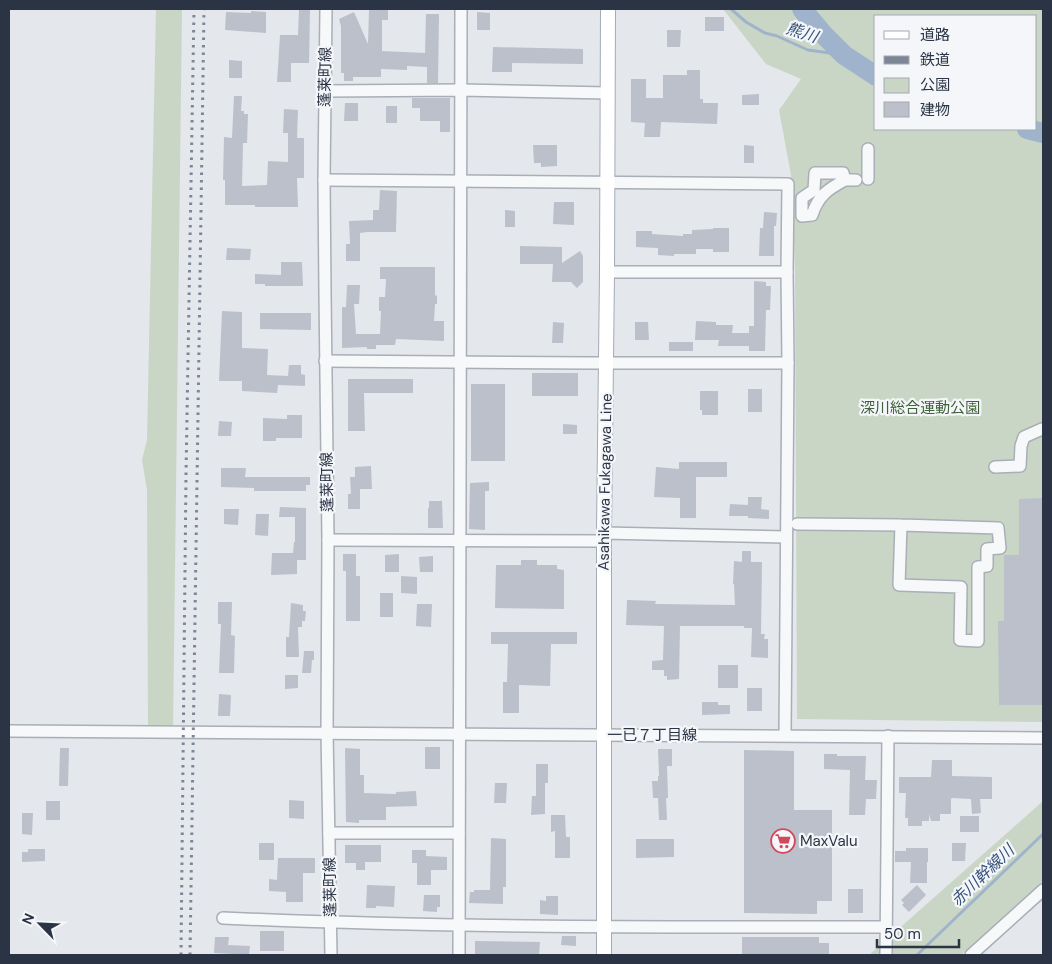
<svg xmlns="http://www.w3.org/2000/svg" width="1052" height="964" font-family="'DM Sans','Noto Sans JP',sans-serif">
<style>
.green{fill:#c9d6c5;fill-rule:evenodd}
.lines{fill:none;stroke-linecap:round;stroke-linejoin:round}
.stream{stroke:#9fb4cc;stroke-width:3}
.river{stroke:#9fb4cc;stroke-width:20}
.building{fill:#bbc0ca}
.minor-casing{stroke:#a9aeb7;stroke-width:14}
.major-casing{stroke:#a3abb8;stroke-width:16}
.minor{stroke:#f7f8fa;stroke-width:11}
.major{stroke:#fff;stroke-width:14}
.rail{stroke:#7d8696;stroke-width:3;stroke-dasharray:2.5 5;stroke-linecap:butt}
.labels{text-anchor:middle;stroke-width:4.5;stroke-linejoin:round;paint-order:stroke}
.street-label{font-size:15px;fill:#2b3445;stroke:#f4f6f9}
.park-label{font-size:15px;fill:#3f6138;stroke:#f4f6f9}
.poi-label{font-size:15px;fill:#2b3445;stroke:#f4f6f9;text-anchor:start}
.water-label{font-size:16px;font-style:italic;fill:#34527a;stroke:#f4f6f9}
</style>
<rect width="100%" height="100%" fill="#e4e7ec"/>
<g class="green">
<path d="M156 9H182L173 732H148L147 490 142 460 147 440Z"/>
<path d="M723 9H1043V722L797 719 795 269 791 175 779 110 801 79 766 64ZM876 16H1036V129H876Z"/>
<path d="M1043 801V882L961 955H869Z"/>
</g>
<g class="lines">
<g class="stream">
<path d="M731 9 746 22 765 33 777 36 808 50 844 55"/>
<path d="M917 955 1043 834"/>
</g>
<g class="river">
<path d="M802 9 823 34 844 55 876 76"/>
<path d="M1027 129 1043 133"/>
</g>
</g>
<g class="building">
<path d="M299 10H310L309 63H291V82H277L280 35H298Z"/>
<path d="M369 10H388V20H382V51L425 53 426 14H439L438 83H427V67L407 66V70L381 69V77H353V81H344V73H341V26L339 19 354 12 368 44Z"/>
<path d="M251 11 266 12V33L225 30 226 12 251 13Z"/>
<path d="M477 12 490 13V30H477Z"/>
<rect x="705" y="17" width="19" height="14"/>
<path d="M667 30H681L680 47H667Z"/>
<path d="M493 47 583 49V64L512 63V72H492Z"/>
<path d="M229 60 242 61V78H229Z"/>
<path d="M687 70H700V99H703V103H718L717 124 661 122 660 137H644L645 123 631 122V79H646V98H663V75H687Z"/>
<path d="M759 94V105H742V95Z"/>
<path d="M234 96H242L241 111H244V114H248L247 143H243L242 186 267 185 268 161 288 162V133H283L284 109 298 110 297 138H304V178H297L298 207H255V205H225V180H223L224 137 232 138Z"/>
<path d="M412 98H450V132H440V121H420V108H412Z"/>
<path d="M345 103H358V121H344Z"/>
<rect x="386" y="106" width="11" height="17"/>
<path d="M533 145H557V166L541 167V163H534Z"/>
<path d="M744 145 754 146V163H744Z"/>
<path d="M380 190 397 191 396 232H367L360 233V261H346V244H350L349 221 373 220V210H379Z"/>
<path d="M554 202H574V225L553 224Z"/>
<path d="M505 210 515 211V227H505Z"/>
<path d="M764 212 777 213 776 226H774V256H759L760 228H763Z"/>
<path d="M713 228H729V252H713V249H696V254H674V256L658 255V248L636 247V231H652V234L683 236V234H692V230L713 229Z"/>
<path d="M520 246 562 247V263L580 251 583 256V282L577 288 571 282H552L553 264H520Z"/>
<path d="M227 248 251 249 250 260H226Z"/>
<path d="M281 262H302L303 286H265V284H255V274L281 275Z"/>
<path d="M380 267H435V295L437 296V304H435L434 321H444V341L396 339 395 345H376V349H367V347L342 348V307H346L347 285H360L359 304H354L356 334H380L381 311H379V297H385L386 279H380Z"/>
<path d="M754 281 766 282V286H771L770 310H766L765 351H749V346H718L719 340H695L696 321 716 322V325H733L732 333H749V326H754Z"/>
<path d="M222 311 242 312V348L268 349 267 375 288 376 289 365H301V374L305 375V386L278 385 277 393 242 391V381H219Z"/>
<path d="M260 313H311V330L260 329Z"/>
<path d="M553 322 564 323 563 343H552Z"/>
<path d="M635 322H648L649 340H635Z"/>
<rect x="669" y="342" width="24" height="9"/>
<rect x="532" y="373" width="46" height="23"/>
<path d="M348 379H413V393H364L365 431H348Z"/>
<rect x="471" y="384" width="34" height="77"/>
<rect x="748" y="389" width="14" height="23"/>
<path d="M700 391H718V415H702V410H700Z"/>
<path d="M287 415H302V438H276V441H263V418L287 419Z"/>
<path d="M219 421 232 422 231 436H218Z"/>
<path d="M563 424 577 425V434H563Z"/>
<path d="M679 462H727V477H696V518H680V498L654 497 656 467 679 469Z"/>
<path d="M371 466 372 489H360V509H348V494H351L350 477H355V467Z"/>
<path d="M221 468H246L245 477H310V485H306V491H254V488L221 487Z"/>
<path d="M489 482V491H485V530L469 529 470 483Z"/>
<path d="M748 497H762L761 509 769 510V519L748 518V516H729L730 504 748 505Z"/>
<path d="M1043 498V705H999L998 621H1004V555H1019V499Z"/>
<path d="M429 501H442L443 528H428V508H429Z"/>
<path d="M280 507 306 508V560H297V574L271 575 272 553H293L294 542H295V517H279Z"/>
<path d="M224 509H239L238 525 224 524Z"/>
<path d="M256 514H269L268 536 255 535Z"/>
<path d="M742 551H751V562H762L761 634H765L764 639H768V658L751 657 752 628H744V626H680L679 679 667 680V676H664V670H652V661L663 660 664 626 626 625 627 600 656 601 655 604 735 605 734 584H733L734 561 742 562Z"/>
<path d="M343 554H356V576H360V621H346V571H343Z"/>
<path d="M399 554V572H385V555Z"/>
<path d="M433 556V572H420L419 557Z"/>
<path d="M521 560H537V565H557V569L564 570V609L495 608 496 565H521Z"/>
<path d="M401 576 417 577V594L401 593Z"/>
<rect x="380" y="593" width="13" height="24"/>
<path d="M218 602H232L231 635 235 636 234 673H219L221 624H218Z"/>
<path d="M291 603 303 605V611H306L305 621H302V627H298L299 657H286V637H289Z"/>
<path d="M417 604H432L431 627 416 626Z"/>
<path d="M491 632H577V644H551L550 686 519 685V713H503V682H507L508 644H491Z"/>
<path d="M304 651H314V660H312L311 673H302Z"/>
<rect x="718" y="665" width="20" height="23"/>
<path d="M285 675H298V688L285 689Z"/>
<rect x="747" y="688" width="15" height="23"/>
<path d="M219 694 231 695 230 716H218Z"/>
<path d="M702 702H718V705H730V714L702 715Z"/>
<rect x="425" y="747" width="15" height="22"/>
<path d="M60 748H69L68 786H59Z"/>
<path d="M345 748 360 749V775H364V793L396 794V792L416 791 417 806 386 807V820H359V823L346 822Z"/>
<path d="M658 749H672V766H667L668 798H666L667 820H659L658 798H653L652 781H658V776H659Z"/>
<path d="M744 750 794 751V810H832V901H817V914L744 913Z"/>
<path d="M824 754H837V756H866L865 780H877L876 799H866L865 815H849L850 770 824 769Z"/>
<path d="M932 760H952V776L992 777V799H980L981 813 972 814 971 799 952 798 951 799V814H940V821H931L929 814V821H922V826H908V818H905L906 793H899V777H931Z"/>
<path d="M536 764H548V783H545V814L531 815 532 796H536Z"/>
<path d="M495 783H507L506 803H494Z"/>
<path d="M289 800 304 801V819L289 818Z"/>
<rect x="46" y="801" width="14" height="19"/>
<path d="M22 813H33L32 835 22 834Z"/>
<path d="M551 815H565L566 837H570V858H555V831L551 832Z"/>
<rect x="960" y="816" width="19" height="16"/>
<path d="M491 838 506 839V887H503V904L469 903 470 892H474V890H490Z"/>
<path d="M636 839H674V857L636 858Z"/>
<rect x="259" y="843" width="15" height="17"/>
<path d="M952 843H966L965 861H952Z"/>
<path d="M345 845H381V862H365V870H356V863H345Z"/>
<path d="M906 848H928V862H927V883H910L911 862H895V851H906Z"/>
<path d="M28 849H45V861L22 862V852H28Z"/>
<path d="M412 850H426V856L447 857V870H431V885H417V863H412Z"/>
<path d="M278 858H315V873H303V902H286V892L269 891V879L277 880Z"/>
<path d="M367 885 395 886 394 907 376 906V908H366Z"/>
<path d="M917 885 926 895 909 912 902 905 904 903 901 900Z"/>
<rect x="848" y="889" width="15" height="24"/>
<path d="M424 895H440V907H437V912L423 911Z"/>
<path d="M546 896H558V915L540 914V900L546 901Z"/>
<rect x="260" y="931" width="24" height="20"/>
<path d="M562 936H576V946L561 945Z"/>
<path d="M215 937H229L228 945 250 946 249 955 214 953Z"/>
<path d="M742 937H819V943H829V955H742Z"/>
<path d="M475 941 540 942 539 955H475Z"/>
</g>
<g class="lines">
<g class="minor-casing">
<g id="minor">
<path d="M326 9 324 180 325 293 328 540 327 732 331 955"/>
<path d="M325 91 461 90 608 93"/>
<path d="M868 149V179"/>
<path d="M324 180 788 184 787 272 788 363 785 735"/>
<path d="M845 180C828 189 818 196 812 215L802 216V198L814 190 815 173H843L845 180H856"/>
<path d="M607 272H787"/>
<path d="M325 361 590 363H788"/>
<path d="M995 467 1020 466 1021 446 1024 437 1042 429"/>
<path d="M797 524 901 525 998 528 1000 548 987 549V566L978 567V641L960 640 961 587 899 585 901 525"/>
<path d="M604 533 786 537"/>
<path d="M328 540 605 541"/>
<path d="M9 731 1043 738"/>
<path d="M329 833H459"/>
<path d="M223 918C444 928 665 927 886 927"/>
<path d="M459 955 461 9"/>
<path d="M886 955 888 736"/>
<path d="M971 955 1043 890"/>
</g>
</g>
<g class="major-casing">
<path id="major" d="M604 955V533L607 272 608 9"/>
</g>
<use href="#minor" class="minor"/>
<use href="#major" class="major"/>
<g class="rail">
<path d="M181 955 186 475 194 9"/>
<path d="M190 955 204 9"/>
</g>
</g>
<defs>
<g id="supermarket-ring" transform="scale(1.25)"><circle r="9.5" fill="#f4f6f9" stroke="#d1495b" stroke-width="1.5"/><path d="M-6-5.5h2.5l.6 2H6L4.5 2H-2.5L-4.4-4H-6ZM-1.5 3.2a1.3 1.3 0 1 0 .1 0ZM3 3.2a1.3 1.3 0 1 0 .1 0Z" fill="#d1495b"/></g>
</defs>
<g fill-rule="evenodd">
<use href="#supermarket-ring" x="783" y="841"/>
</g>
<g class="labels">
<g class="street-label">
<text transform="translate(325 77) rotate(-89)" y="5">蓬莱町線</text>
<text transform="translate(327 482) rotate(-91)" y="5">蓬莱町線</text>
<text transform="translate(605 482) rotate(-89)" y="5">Asahikawa Fukagawa Line</text>
<text x="652" y="740">一已７丁目線</text>
<text transform="translate(330 887) rotate(-91)" y="5">蓬莱町線</text>
</g>
<g class="park-label">
<text x="920" y="413">深川総合運動公園</text>
</g>
<g class="poi-label">
<text x="800" y="846">MaxValu</text>
</g>
<g class="water-label">
<text transform="translate(802 32) rotate(18)" y="6">熊川</text>
<text transform="translate(982 875) rotate(-44)" y="6">赤川幹線川</text>
</g>
</g>
<rect width="1052" height="964" fill="none" stroke="#2b3445" stroke-width="20"/>
<rect x="874" y="15" width="162" height="115" fill="#f4f6f9" stroke="#a4a8b1"/>
<rect x="884" y="31" width="25" height="8" fill="#ffffff" stroke="#a4a8b1"/>
<text x="920" y="40" font-size="15" fill="#2b3445">道路</text>
<rect x="884" y="56" width="25" height="8" fill="#7d8696" stroke="#a4a8b1"/>
<text x="920" y="65" font-size="15" fill="#2b3445">鉄道</text>
<rect x="884" y="78" width="25" height="15" fill="#c9d6c5" stroke="#a4a8b1"/>
<text x="920" y="90" font-size="15" fill="#2b3445">公園</text>
<rect x="884" y="102" width="25" height="15" fill="#bbc0ca" stroke="#a4a8b1"/>
<text x="920" y="115" font-size="15" fill="#2b3445">建物</text>
<g transform="translate(40 924) rotate(294)" stroke="#f4f6f9" stroke-width="4" paint-order="stroke">
<path d="M0-4L9 19L0 12L-9 19Z" fill="#2b3445"/>
<text y="-8" font-size="14" font-weight="bold" text-anchor="middle" fill="#2b3445">N</text>
</g>
<path d="M877 939v8h82v-8" fill="none" stroke="#2b3445" stroke-width="2.5"/>
<text x="884" y="939" font-size="15" fill="#2b3445" stroke="#f4f6f9" stroke-width="4" paint-order="stroke">50 m</text>
</svg>
